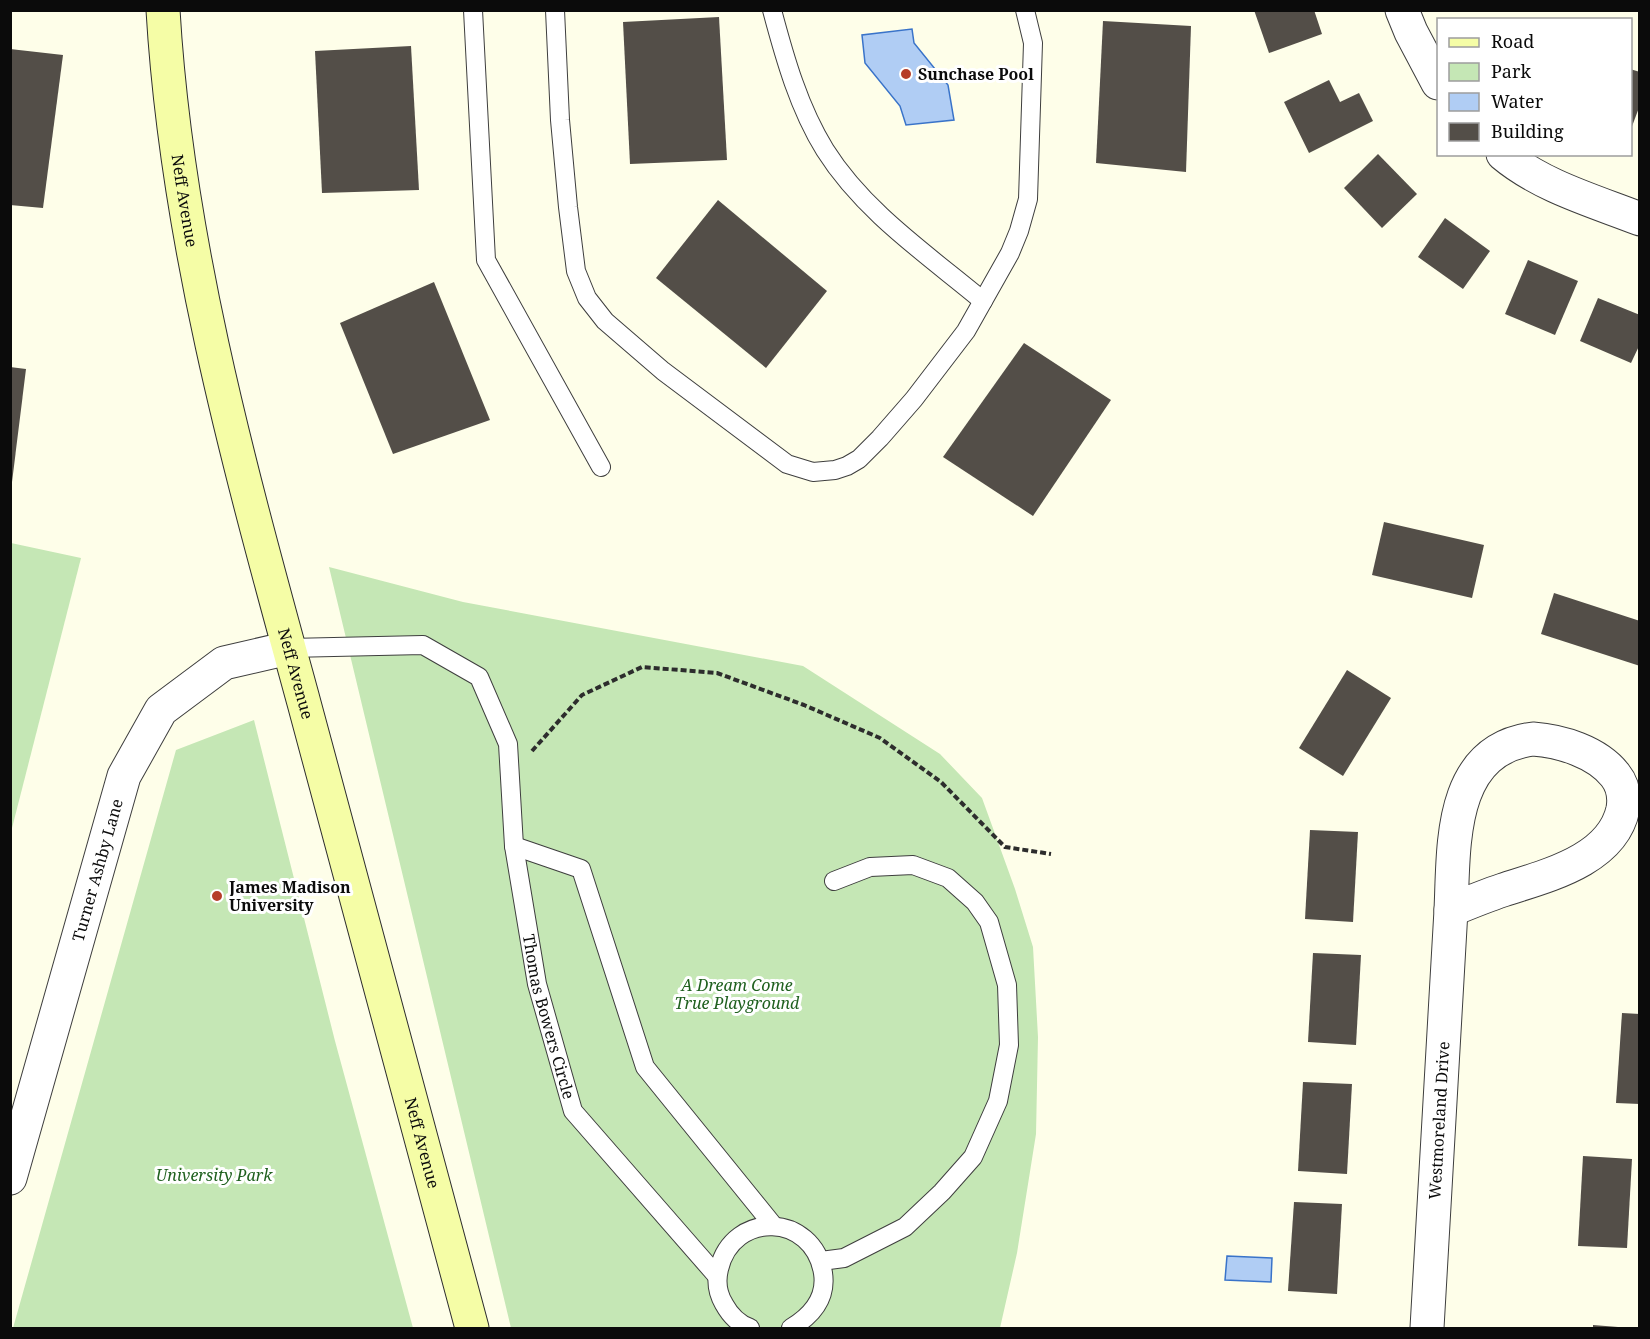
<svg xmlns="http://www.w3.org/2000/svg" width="1650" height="1339" font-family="'Noto Serif',serif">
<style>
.green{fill:#c5e7b5}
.water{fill:#b0cdf4;stroke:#3973c9;stroke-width:1.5}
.building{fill:#534e48}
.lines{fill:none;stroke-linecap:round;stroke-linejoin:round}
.lane-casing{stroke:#3e3e3e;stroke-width:20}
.street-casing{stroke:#3e3e3e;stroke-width:35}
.secondary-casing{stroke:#2d2d2d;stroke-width:35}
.path{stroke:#2d2d2d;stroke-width:4;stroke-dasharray:6 3;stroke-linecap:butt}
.lane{stroke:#fff;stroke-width:18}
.street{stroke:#fff;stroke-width:33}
.secondary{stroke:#f5fda6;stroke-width:33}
.poi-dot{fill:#b63d28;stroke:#fff;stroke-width:2}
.labels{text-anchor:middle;stroke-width:6;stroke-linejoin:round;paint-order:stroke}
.poi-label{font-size:16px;font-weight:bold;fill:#0b0b0b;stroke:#fff;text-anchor:start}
.street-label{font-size:16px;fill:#0b0b0b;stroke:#fff}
.park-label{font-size:16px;font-style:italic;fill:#1f601e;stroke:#fff}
</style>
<rect width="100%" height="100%" fill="#fefee9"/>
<g class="green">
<path d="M11 543 81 558 11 832 10 543Z"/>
<path d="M329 567 463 602 803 666 940 754 982 798 1015 889 1033 947 1038 1037 1036 1134 1017 1253 1000 1328H511Z"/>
<path d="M254 720 335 1041 413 1328H13L176 750Z"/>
</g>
<g class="water">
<path d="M912 29 914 43 948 85 954 120 906 125 900 106 865 63 862 35Z"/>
<path d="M1227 1256 1272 1258 1271 1282 1225 1280Z"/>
</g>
<g class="building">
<path d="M1254 10H1314L1322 34 1269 53Z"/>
<path d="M719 17 727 160 630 164 623 22Z"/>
<path d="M1103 21 1191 26 1186 172 1096 163Z"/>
<path d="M411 46 419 190 322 193 315 51Z"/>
<path d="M10 49 63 55 43 208 10 205Z"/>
<path d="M1630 69 1640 72V105L1631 129Z"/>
<path d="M1329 80 1340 102 1359 93 1373 121 1309 153 1284 102Z"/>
<path d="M1378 154 1417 194 1382 228 1344 188Z"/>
<path d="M718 200 827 291 766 368 656 278Z"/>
<path d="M1445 218 1490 251 1463 289 1418 257Z"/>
<path d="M1528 260 1578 281 1555 335 1505 314Z"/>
<path d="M434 282 490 420 393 454 340 323Z"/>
<path d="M1598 298 1640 315V344L1631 363 1580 341Z"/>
<path d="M1024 343 1111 400 1033 516 943 457Z"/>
<path d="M10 367 26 369 12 482H10Z"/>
<path d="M1384 522 1484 545 1472 598 1372 575Z"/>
<path d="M1554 593 1640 621V666L1541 634Z"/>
<path d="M1347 670 1391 698 1343 776 1299 748Z"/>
<path d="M1310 830 1358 832 1353 922 1305 919Z"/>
<path d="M1313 953 1361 955 1356 1045 1308 1042Z"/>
<path d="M1622 1013 1640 1014V1104L1616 1103Z"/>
<path d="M1303 1082 1352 1084 1347 1174 1298 1171Z"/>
<path d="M1583 1156 1632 1159 1627 1248 1578 1246Z"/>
<path d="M1294 1202 1342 1204 1337 1294 1288 1291Z"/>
<path d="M1593 1325 1618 1327V1328H1593Z"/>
</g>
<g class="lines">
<g class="lane-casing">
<g id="lane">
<path d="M473 10 486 260 601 467"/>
<path d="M555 10 560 120 568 207 576 271 587 298 605 321 663 371 787 464 813 472 835 470 847 466 859 459 880 438 914 399 966 331 1010 253 1019 231 1028 199 1033 43 1025 10"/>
<path d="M772 10C785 59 799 108 825 150 864 212 928 255 983 301"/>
<path id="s1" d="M289 648 423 645 479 677 508 744 514 846 537 984 573 1111 717 1276"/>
<path d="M514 846 581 869 645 1067 773 1225"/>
<path d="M821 1261 844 1258 905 1227 942 1192 973 1157 998 1101 1009 1045 1007 985 989 922 975 902 948 878 913 865 870 867 834 881"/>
<path d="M750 1328C739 1324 730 1315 724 1304 718 1294 716 1281 719 1269 733 1210 813 1213 823 1273 827 1299 811 1316 791 1328"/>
</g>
</g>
<g class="street-casing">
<g id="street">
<path d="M1402 10 1411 32 1438 83"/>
<path d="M1503 154C1541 186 1594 201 1640 219"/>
<path d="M1533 739C1561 741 1597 752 1615 775 1623 785 1625 797 1623 809 1612 861 1545 876 1503 890 1485 896 1468 903 1451 910 1454 846 1448 750 1533 739Z"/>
<path id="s2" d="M10 1178 124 776 161 710 224 663 289 648"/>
<path id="s3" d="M1427 1328 1451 910"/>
</g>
</g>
<g class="secondary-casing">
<g id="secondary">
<path id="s4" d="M163 10C177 247 242 476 304 703 361 912 416 1120 472 1328"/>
</g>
</g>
<path class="path" d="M532 751 582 695 642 667 717 673 804 705 880 738 941 782 1005 847 1051 854"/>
<use href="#lane" class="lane"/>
<use href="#street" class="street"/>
<use href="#secondary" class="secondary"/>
</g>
<g class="poi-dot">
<circle cx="906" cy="74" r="6"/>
<circle cx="217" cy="896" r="6"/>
</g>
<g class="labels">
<g class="poi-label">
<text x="918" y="80">Sunchase Pool</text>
<text x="229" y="893">James Madison<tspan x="229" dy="18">University</tspan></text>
</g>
<g class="street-label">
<text dy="6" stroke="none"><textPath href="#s4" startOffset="192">Neff Avenue</textPath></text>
<text dy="6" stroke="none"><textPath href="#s4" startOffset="678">Neff Avenue</textPath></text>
<text dy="6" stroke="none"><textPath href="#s2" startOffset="320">Turner Ashby Lane</textPath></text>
<text dy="6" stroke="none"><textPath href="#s1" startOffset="548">Thomas Bowers Circle</textPath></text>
<text dy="6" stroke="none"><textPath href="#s3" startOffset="208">Westmoreland Drive</textPath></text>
<text dy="6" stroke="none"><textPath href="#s4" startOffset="1164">Neff Avenue</textPath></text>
</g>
<g class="park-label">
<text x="737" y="991">A Dream Come<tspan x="737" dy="18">True Playground</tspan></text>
<text x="214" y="1181">University Park</text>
</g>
</g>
<rect width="1650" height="1339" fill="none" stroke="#0b0b0b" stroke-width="24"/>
<rect x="1437" y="18" width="195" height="138" fill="#ffffff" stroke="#9d9d9d" stroke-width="1.5"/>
<rect x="1449" y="38" width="30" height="9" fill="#f5fda6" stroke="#9d9d9d" stroke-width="1.5"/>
<text x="1491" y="48" font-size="18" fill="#0b0b0b">Road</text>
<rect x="1449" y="63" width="30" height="18" fill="#c5e7b5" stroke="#9d9d9d" stroke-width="1.5"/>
<text x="1491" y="78" font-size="18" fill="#0b0b0b">Park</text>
<rect x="1449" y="93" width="30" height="18" fill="#b0cdf4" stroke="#9d9d9d" stroke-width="1.5"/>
<text x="1491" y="108" font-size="18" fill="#0b0b0b">Water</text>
<rect x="1449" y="123" width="30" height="18" fill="#534e48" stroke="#9d9d9d" stroke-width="1.5"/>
<text x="1491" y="138" font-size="18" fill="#0b0b0b">Building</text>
</svg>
